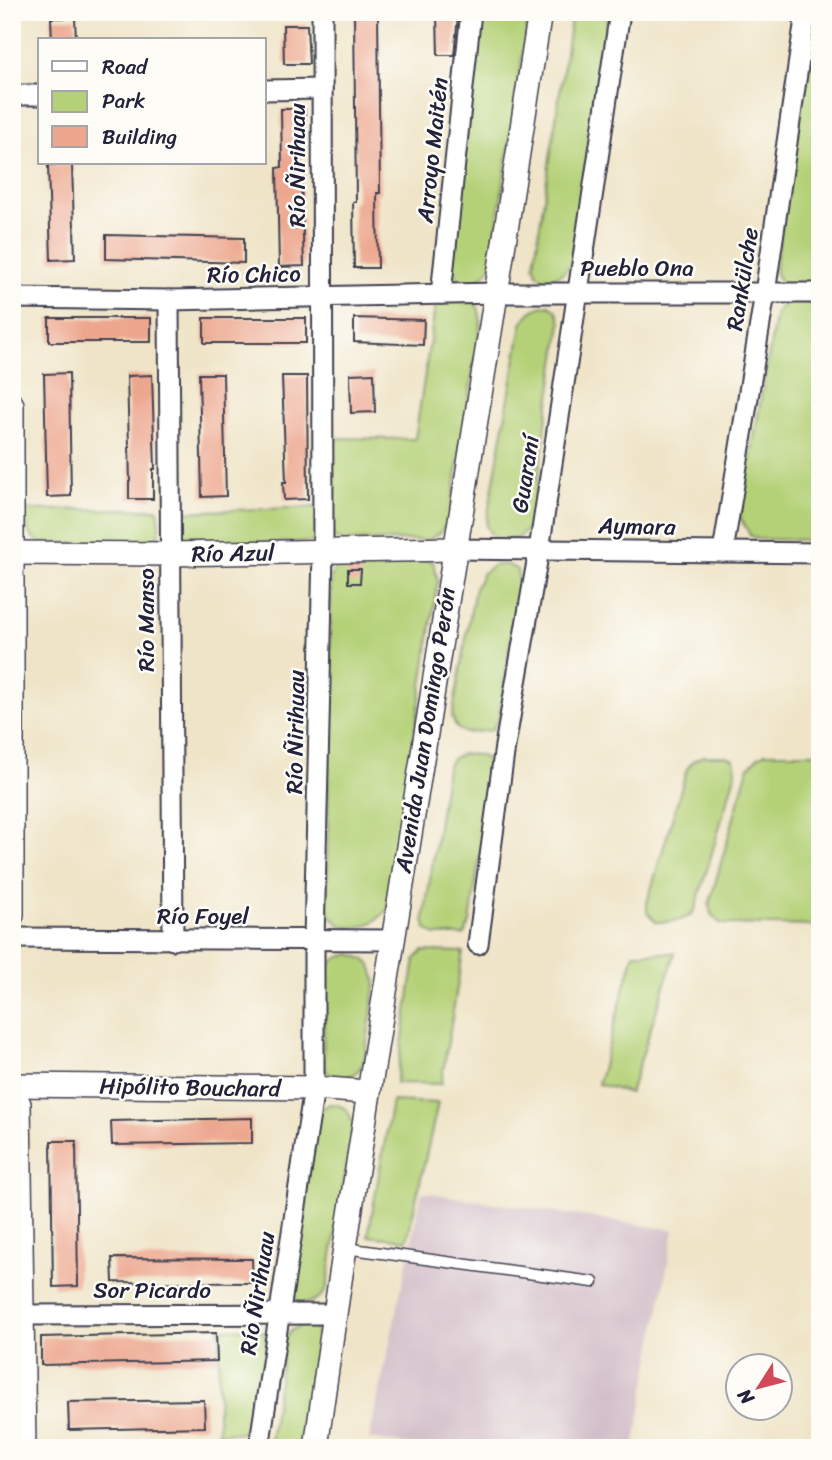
<svg xmlns="http://www.w3.org/2000/svg" width="832" height="1460" font-family="Sriracha,sans-serif">
<style>
.industrial{fill:#d2bdc7}
.green{fill:#b5d178;stroke:#6c7a5a;stroke-width:2}
.building{fill:#eda78f}
.lines{fill:none;stroke-linecap:round;stroke-linejoin:round}
.service-casing{stroke:#413f50;stroke-width:13}
.minor-casing{stroke:#413f50;stroke-width:23}
.tertiary-casing{stroke:#413f50;stroke-width:26}
.service{stroke:#fff;stroke-width:10}
.minor{stroke:#fff;stroke-width:19}
.tertiary{stroke:#fff;stroke-width:23}
.labels{text-anchor:middle;stroke-width:5;stroke-linejoin:round;paint-order:stroke}
.street-label{font-size:23px;fill:#22223b;stroke:#fdfcf7}
</style>
<rect width="100%" height="100%" fill="#fdfcf7"/>
<filter id="ink" filterUnits="userSpaceOnUse"><feTurbulence type="fractalNoise" baseFrequency=".0143" numOctaves="2"/><feDisplacementMap in="SourceGraphic" scale="14" xChannelSelector="R" yChannelSelector="G"/><feConvolveMatrix kernelMatrix="1 2 1 2 8 2 1 2 1" color-interpolation-filters="sRGB"/></filter>
<filter id="wash" filterUnits="userSpaceOnUse"><feTurbulence type="fractalNoise" baseFrequency=".00686" numOctaves="4" result="noise"/><feDisplacementMap in="SourceGraphic" scale="28" xChannelSelector="R" yChannelSelector="G"/><feGaussianBlur stdDeviation="1.57" result="paint"/><feColorMatrix in="noise" values="0 0 0 0 0 0 0 0 0 0 0 0 0 0 0 0 0 1.4 0 .05"/><feComposite in="paint" operator="in"/></filter>
<g filter="url(#wash)">
<rect width="100%" height="100%" fill="#efe4c7"/>
<path class="industrial" d="M422 1192 674 1230 634 1448H432L369 1439Z"/>
<g class="green">
<path d="M480 12H529L491 266C482 283 459 289 452 268Z"/>
<path d="M572 12 608 13 571 264C563 275 557 277 544 279L537 274 534 265Z"/>
<path d="M816 12H820V285H785L778 278 775 270Z"/>
<path d="M471 300 478 307 481 321 450 516 441 532 428 540 345 541 334 538 329 528 328 438 415 439 436 301Z"/>
<path d="M793 301 820 302V540L758 539 751 536 740 518 776 313 784 303Z"/>
<path d="M549 305 557 311 561 323 531 526 517 539 498 540 491 535 486 525 522 324C529 312 535 307 549 305Z"/>
<path d="M317 507 315 542 190 544C177 536 179 526 179 512Z"/>
<path d="M158 509C159 522 163 538 150 544L42 543C26 536 26 526 25 510Z"/>
<path d="M421 557 433 562 438 580 388 909C370 929 340 939 327 908L331 576 337 566 347 560Z"/>
<path d="M494 565H509L517 570 519 583 499 718 492 730 466 733 457 728 452 717 475 588 483 573Z"/>
<path d="M765 753H820V926L721 924 711 914 709 905 748 768 758 757Z"/>
<path d="M462 754 478 755 487 759 492 769 470 923 464 935H435L426 929 424 919 447 767 452 759Z"/>
<path d="M703 756H726L734 759 736 771 695 910C685 923 671 921 656 922L647 912V903L687 769 693 761Z"/>
<path d="M423 951 463 952 441 1084 396 1083 415 959Z"/>
<path d="M634 953H675L630 1093 598 1084Z"/>
<path d="M351 954 364 959 371 965 376 982 364 1063 355 1074 346 1077 333 1076 326 1071 323 1060 325 972C332 960 338 956 351 954Z"/>
<path d="M392 1101 438 1103 407 1240 368 1236Z"/>
<path d="M330 1104C345 1105 349 1110 353 1125L327 1288C320 1300 313 1303 300 1303L293 1297 291 1287 316 1119 321 1109Z"/>
<path d="M301 1325H308L315 1329 319 1341 300 1448H269L285 1339 292 1330Z"/>
<path d="M258 1328 264 1333 267 1343 255 1432 218 1433 219 1329Z"/>
</g>
<g id="blocks">
<g class="building">
<path d="M354 12H378L380 193H377L378 268H354L353 202H356Z"/>
<path d="M437 16H458L454 55H438Z"/>
<path d="M51 18H75L76 40H52Z"/>
<path d="M283 25H307L309 64H284Z"/>
<path d="M281 109H305L306 148H300L304 266 279 267 277 168 282 167Z"/>
<path d="M48 165H72L75 259 51 260Z"/>
<path d="M106 235 244 238V263L106 259Z"/>
<rect x="49" y="318" width="102" height="24"/>
<rect x="204" y="318" width="102" height="25"/>
<path d="M354 318 424 320 423 345 354 342Z"/>
<path d="M69 373 71 496 47 497 44 374Z"/>
<path d="M374 373 375 412 351 413 350 374Z"/>
<path d="M199 374H223L226 496 202 497Z"/>
<path d="M152 375 155 469H153V499H129V482L130 481 127 376Z"/>
<path d="M282 376H307L308 499 284 500 283 482H286Z"/>
<path d="M348 569H361L360 583H348Z"/>
<path d="M252 1118V1143L112 1145 111 1121Z"/>
<path d="M51 1141H76L78 1286 53 1287Z"/>
<path d="M112 1258 252 1259 253 1283 113 1282Z"/>
<path d="M216 1333 217 1361 41 1365V1337Z"/>
<path d="M204 1400 205 1427 69 1430 68 1402Z"/>
</g>
</g>
</g>
<g filter="url(#ink)">
<use href="#blocks" fill-opacity="0" stroke="#413f50" stroke-width="2"/>
<g class="lines">
<g class="service-casing">
<path id="service" d="M345 1248 593 1282"/>
</g>
<g class="minor-casing">
<g id="minor">
<path d="M264 90 322 89"/>
<path d="M12 95H40"/>
<path d="M441 294 471 12"/>
<path d="M12 298 169 300 497 293H820"/>
<path d="M169 300 173 940"/>
<path d="M454 549 820 553"/>
<path d="M723 552 765 293 806 12"/>
<path d="M12 938 393 940"/>
<path d="M478 944 505 746 539 550 620 12"/>
<path d="M12 1315 334 1314"/>
<path d="M259 1448 314 1088V940L323 551 322 12"/>
</g>
</g>
<g class="tertiary-casing">
<g id="tertiary">
<path d="M12 405V915"/>
<path d="M12 553 170 554 454 549"/>
<path d="M12 1085 314 1088 367 1092"/>
<path d="M12 1091 19 1104 24 1448"/>
<path d="M316 1448C339 1276 367 1106 394 935 442 628 493 320 540 12"/>
</g>
</g>
<use href="#service" class="service"/>
<use href="#minor" class="minor"/>
<use href="#tertiary" class="tertiary"/>
</g>
</g>
<g class="labels">
<g class="street-label">
<text transform="translate(432 150) rotate(-84)" y="8">Arroyo Maitén</text>
<text transform="translate(297 165) rotate(-90)" y="8">Río Ñirihuau</text>
<text x="637" y="276">Pueblo Ona</text>
<text transform="translate(254 274) rotate(-1)" y="8">Río Chico</text>
<text transform="translate(742 279) rotate(-81)" y="8">Rankülche</text>
<text transform="translate(525 474) rotate(-81)" y="8">Guaraní</text>
<text transform="translate(637 526) rotate(1)" y="8">Aymara</text>
<text transform="translate(233 553) rotate(-1)" y="8">Río Azul</text>
<text transform="translate(146 620) rotate(-90)" y="8">Río Manso</text>
<text transform="translate(425 730) rotate(-81)" y="8">Avenida Juan Domingo Perón</text>
<text transform="translate(295 732) rotate(-89)" y="8">Río Ñirihuau</text>
<text x="203" y="924">Río Foyel</text>
<text transform="translate(190 1087) rotate(1)" y="8">Hipólito Bouchard</text>
<text x="152" y="1298">Sor Picardo</text>
<text transform="translate(257 1293) rotate(-81)" y="8">Río Ñirihuau</text>
</g>
</g>
<rect width="832" height="1460" fill="none" stroke="#fdfcf7" stroke-width="42"/>
<rect x="38" y="38" width="228" height="126" fill="#fdfcf7" stroke="#a5a5ac" stroke-width="2"/>
<rect x="52" y="61" width="35" height="10" fill="#ffffff" stroke="#a5a5ac" stroke-width="2"/>
<text x="102" y="74" font-size="21" fill="#22223b">Road</text>
<rect x="52" y="91" width="35" height="21" fill="#b5d178" stroke="#a5a5ac" stroke-width="2"/>
<text x="102" y="108" font-size="21" fill="#22223b">Park</text>
<rect x="52" y="126" width="35" height="21" fill="#eda78f" stroke="#a5a5ac" stroke-width="2"/>
<text x="102" y="144" font-size="21" fill="#22223b">Building</text>
<g transform="translate(759 1387) rotate(234)"><circle r="33" fill="#fdfcf7" stroke="#a5a5ac" stroke-width="2"/>
<path d="M0-5L12 26L0 18L-12 26Z" fill="#d1495b"/>
<text y="-10" font-size="19" font-weight="bold" text-anchor="middle" fill="#22223b">N</text>
</g>
</svg>
